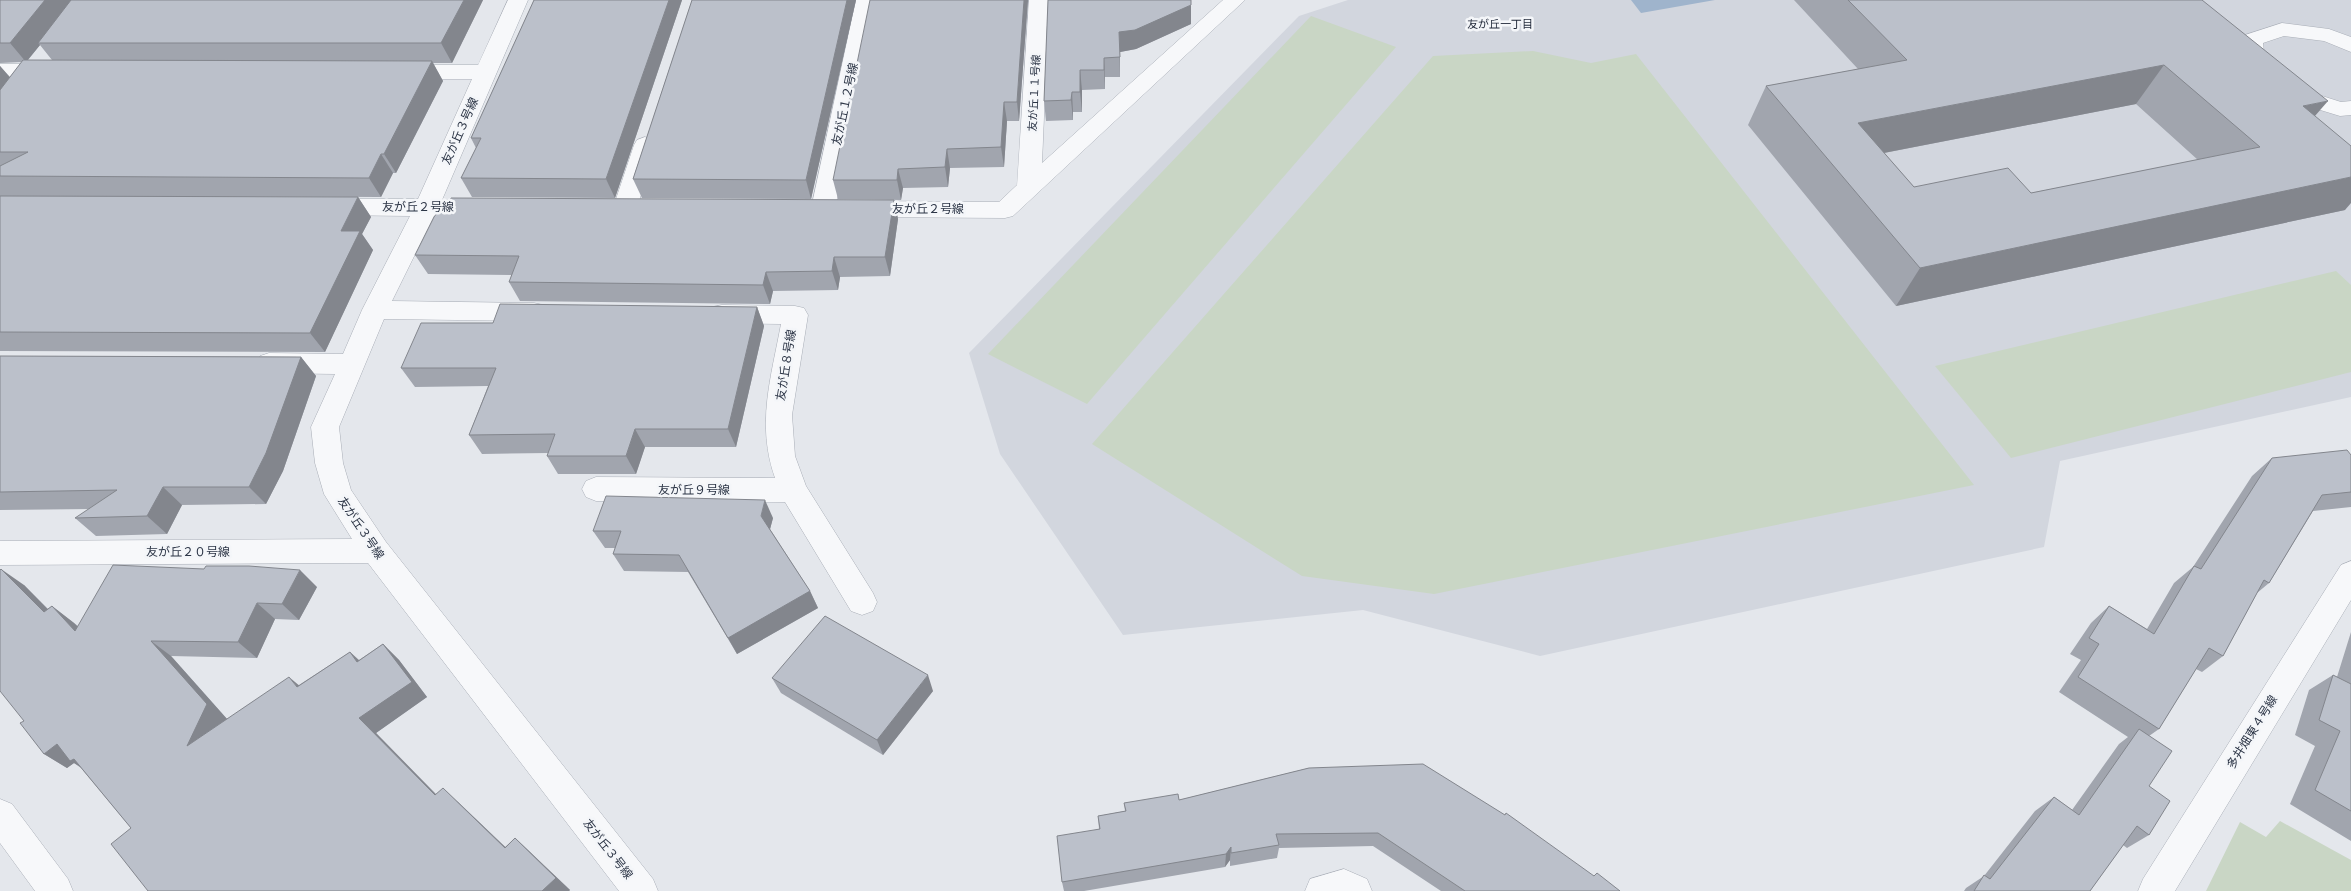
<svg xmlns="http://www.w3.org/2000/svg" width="2351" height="891" font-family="Inter,'Noto Sans JP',sans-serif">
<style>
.built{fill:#d2d6de}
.green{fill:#c9d6c5}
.water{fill:#9fb4cc}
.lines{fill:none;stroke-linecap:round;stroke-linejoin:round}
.minor-casing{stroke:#a9aeb7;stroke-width:1}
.minor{fill:#f7f8fa;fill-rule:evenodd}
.wall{fill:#a1a5ae;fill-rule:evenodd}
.shaded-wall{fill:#83868d}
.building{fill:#bbc0ca;stroke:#83868d;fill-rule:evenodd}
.labels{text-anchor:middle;stroke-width:5;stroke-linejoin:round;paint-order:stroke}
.far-neighbourhood-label{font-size:11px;fill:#1d2536;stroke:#f4f6f9}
.far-street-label{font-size:11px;fill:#2b3445;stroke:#f4f6f9}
.street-label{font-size:12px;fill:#2b3445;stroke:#f4f6f9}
</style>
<rect width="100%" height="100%" fill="#e4e7ec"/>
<path class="built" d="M1348 0H2351V397L2060 461 2044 547 1540 656 1363 610 1123 635 1000 454 969 353 1299 16Z"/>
<g class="green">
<path d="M1311 16 1396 47 1087 404 988 354Z"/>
<path d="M1533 51 1591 63 1636 54 1974 485 1434 594 1302 576 1092 444 1433 56Z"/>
<path d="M2336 271 2351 285V372L2011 458 1935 366Z"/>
<path d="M2280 821 2351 860V891H2206L2240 822 2266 837Z"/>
</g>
<path class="water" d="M1631 0H1715L1641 13Z"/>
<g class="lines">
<g class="minor-casing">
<g id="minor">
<path d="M508 0H528L442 200H483L491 202 495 208 491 214 483 216H434L392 301 534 303 543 305 547 312 543 319 534 321 384 319 339 427 343 463 351 490 386 542 653 879 658 891H619L368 563 0 565V541L352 539 324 494 315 463 311 427 335 374 269 373 260 370 256 363 260 356 269 353 343 354 362 310 410 216 326 215 318 213 314 207 318 201 326 199H418L472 79H401L393 77 390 72 393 67 401 65H478Z"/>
<path d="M856 0H876L835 209 831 215 823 217 815 215 811 209Z"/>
<path d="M1029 0H1049L1042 163 1223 0H1245L1013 216 1005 218 859 217 851 215 847 209 851 203 859 201 999 202 1017 185Z"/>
<path d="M2282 23 2329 29 2351 37V52L2324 41 2284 36 2263 43 2265 63 2297 88 2341 102 2351 101V115L2340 116 2281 98 2246 70C2241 62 2239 43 2245 35Z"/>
<path d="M0 64H53L61 66 64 71 61 76 53 78H0Z"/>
<path d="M645 137 653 140 656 145 637 208 633 214 625 216 617 214 613 208 634 145 637 140Z"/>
<path d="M722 305 795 306 804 308 808 315 792 415 795 456 806 486 873 593 877 602 873 611 862 615 851 611 785 502 596 501 586 497 582 489 586 481 596 477 775 478C756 424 771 378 781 324L722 323 713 321 709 314 713 307Z"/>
<path d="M2351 561V600L2175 891H2138L2143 879 2341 565Z"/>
<path d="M0 799 12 804 68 879 73 891H35L0 843Z"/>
<path d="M1344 869 1367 879 1372 891H1305L1310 879Z"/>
</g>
</g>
<use href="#minor" class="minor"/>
</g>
<g class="wall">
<path d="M0 0H483L452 63H433L443 81 396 173H393L381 197 69 196 358 197 371 217 362 234 373 250 325 352 0 351V66L10 77 22 62 0 63ZM40 45 52 60H28Z"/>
<path d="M534 0H682L615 198 472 197 461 178 476 148 471 138Z"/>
<path d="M692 0H856L811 199 642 198 633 179Z"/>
<path d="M1028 0 1019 121H1007L1004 167 950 168 948 187 903 188 901 200 838 199 833 180Z"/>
<path d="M1048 0 1191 24 1136 49 1120 52V77H1105V89L1082 90V112H1073V120L1046 121 1044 101Z"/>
<path d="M1794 0H2202L2315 116 2345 210 1896 306 1748 125 1766 86 1858 69ZM2136 104 2198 160 2031 193 1914 187 1884 153Z"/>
<path d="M894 200 898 219 890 276 840 277 838 290 773 291 770 304 520 301 509 282 512 275 428 274 415 255Z"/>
<path d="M757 307 764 326 736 447H645L636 474H558L547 456 548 453 482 454 469 435 488 386 415 387 401 368 493 323Z"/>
<path d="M0 356 301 357 316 376 283 471 266 504 182 505 167 534 96 536 75 518 90 509 0 510Z"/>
<path d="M2351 455V507L2313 511 2269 583 2257 593 2223 656 2202 672 2196 669 2159 729 2149 736V835L2127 848 2123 845 2090 891H1964L1966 888 1984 876 2035 811 2054 797 2072 810 2119 744 2128 737 2059 692 2081 660 2070 654 2091 623 2109 606 2147 629 2174 583 2193 567 2252 476 2272 458Z"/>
<path d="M773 518 770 529 810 591 818 608 737 654 688 572 624 571 613 554 615 548H605L593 531Z"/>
<path d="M24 585 48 609 52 606 74 623 78 626 317 587 299 620 275 619 257 658 171 656 227 719 299 685 350 652 359 660 383 644 399 660 427 697 376 733 436 794 458 802 505 847 515 838 570 890 569 891H148L131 828 81 768 74 763 67 768 44 754 24 721Z"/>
<path d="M2351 632V841L2290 804 2315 746 2295 735 2309 690 2333 675 2337 677Z"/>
<path d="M772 678 933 691 883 755 781 693Z"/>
<path d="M1309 768 1594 876 1620 891H1441L1373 846 1279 848 1277 858 1230 866V860L1225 867 1084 891H1064L1062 882 1099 829 1098 816 1125 811 1124 803 1179 800Z"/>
</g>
<g class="shaded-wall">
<path d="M45 0H76L38 43 40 45 26 62 10 43Z"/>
<path d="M464 0H483L452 63 441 43Z"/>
<path d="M669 0H682L615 198 606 179Z"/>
<path d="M847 0H856L811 199 806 180Z"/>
<path d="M1024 0H1028L1019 121 1017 102Z"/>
<path d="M1191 5V24L1136 49 1120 52V77L1119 32Z"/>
<path d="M1104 58 1105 77V89L1104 70Z"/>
<path d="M432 61 443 81 396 173 384 154Z"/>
<path d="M2164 65 2136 104 1837 162 1858 123Z"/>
<path d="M0 66 12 80 0 96Z"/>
<path d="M1080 70 1082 90V112L1080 92Z"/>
<path d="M1072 92 1073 112V120L1071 100Z"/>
<path d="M2328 101 2294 140 2303 106Z"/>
<path d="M1004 102 1007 121 1004 167 1001 147Z"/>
<path d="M947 149 950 168 948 187 945 167Z"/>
<path d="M381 154 393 173 381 197 369 178Z"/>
<path d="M898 169 903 188 901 200 897 180Z"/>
<path d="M2351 177V203L2345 210 1896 306 1920 268Z"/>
<path d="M358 197 371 217 362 234 373 250 325 352 310 333 341 231Z"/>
<path d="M894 200 898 219 890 276 885 257Z"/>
<path d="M834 257 840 277 838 290 832 271Z"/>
<path d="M766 272 773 291 770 304 763 285Z"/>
<path d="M757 307 764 326 736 447 728 429Z"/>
<path d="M301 357 316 376 283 471 266 504 249 487Z"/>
<path d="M635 429 645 447 636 474 626 456Z"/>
<path d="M163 487 182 505 167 534 147 516Z"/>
<path d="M765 500 773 518 769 533 761 516Z"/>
<path d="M1 569 24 585 66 628 44 612Z"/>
<path d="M300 570 317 587 299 620 282 604Z"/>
<path d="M810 591 818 608 737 654 728 638Z"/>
<path d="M257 603 275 619 257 658 238 642Z"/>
<path d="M52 606 74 623 97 647 75 631Z"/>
<path d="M151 641 171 656 227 719 187 746Z"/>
<path d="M383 644 399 660 427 697 376 733 450 809 435 795 359 718Z"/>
<path d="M350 652 367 668 357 662Z"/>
<path d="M928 675 933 691 883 755 877 740Z"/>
<path d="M289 677 307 692 297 687Z"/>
<path d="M57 744 94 775 74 763 67 768 44 754Z"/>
<path d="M443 788 458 802 519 860 505 848Z"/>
<path d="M515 838 529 851 570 890 569 891H542Z"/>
<path d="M1231 847 1230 860 1225 867 1226 854Z"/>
</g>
<g class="building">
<path d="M0 0H45L10 43H0Z"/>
<path d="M71 0H464L441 43H38Z"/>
<path d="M534 0H669L606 179 461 178 481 138H471Z"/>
<path d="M692 0H847L806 180 633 179Z"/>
<path d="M870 0H1024L1017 102H1004L1001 147 947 149 945 167 898 169 897 180H833Z"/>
<path d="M1048 0H1191V5L1135 30 1119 32 1120 57 1104 58V70H1080V92H1072L1071 100 1044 101Z"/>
<path d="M1848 0H2202L2328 101 2303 106 2351 146V177L1920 268 1766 86 1907 60ZM2164 65 2260 147 2031 193 2008 168 1914 187 1858 123Z"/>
<path d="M23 60 432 61 384 154H381L369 178 0 176V166L28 152H0V90Z"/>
<path d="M0 196 358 197 341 231H360L310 333 0 332Z"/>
<path d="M451 198 894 200 885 257H834L832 271 766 272 763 285 509 282 519 256 415 255 434 217 440 209H446Z"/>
<path d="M500 304 757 307 728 429H635L626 456H547L555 434 469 435 496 368H401L421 323H493Z"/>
<path d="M0 356 301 357 266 453 249 487H163L147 516 75 518 117 490 0 492Z"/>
<path d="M2347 450 2351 455V492L2322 495 2269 583 2264 580 2223 656 2209 648 2159 729 2078 677 2099 644 2089 638 2109 606 2154 634 2194 566 2201 569 2272 458Z"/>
<path d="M606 496 765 500 761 516 810 591 728 638 679 555 613 554 621 531H593Z"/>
<path d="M113 565 204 569 206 566H249L300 570 282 604 257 603 238 642 151 641 207 704 187 746 289 677 297 687 350 652 357 662 383 644 412 682 359 718 435 795 443 788 505 848 515 838 556 878 542 891H148L111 844 131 828 74 759 70 761 57 744 44 754 20 723 24 721 0 691V570L1 569 44 612 52 606 75 631Z"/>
<path d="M825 616 928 675 877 740 772 678Z"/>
<path d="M2333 675 2351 684V811L2315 790 2340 731 2319 720Z"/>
<path d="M2139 729 2172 751 2149 786 2170 801 2149 835 2137 826 2090 891H1974L1984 875 1990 879 2054 797 2079 815Z"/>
<path d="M1423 764 1505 815 1506 813 1594 876 1597 873 1620 891H1465L1378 833 1276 834 1279 845 1231 853V847L1226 854 1062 882 1057 836 1100 829 1098 816 1126 811 1124 803 1178 794 1179 800 1309 768Z"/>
</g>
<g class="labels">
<g class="far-neighbourhood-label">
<text x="1500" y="28">友が丘一丁目</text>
</g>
<g class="far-street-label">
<text transform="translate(1034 93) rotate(-87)" y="4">友が丘１１号線</text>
</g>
<g class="street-label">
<text transform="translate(845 104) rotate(-78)" y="4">友が丘１２号線</text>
<text transform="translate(460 131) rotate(-66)" y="4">友が丘３号線</text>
<text x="418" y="211">友が丘２号線</text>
<text x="928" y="213">友が丘２号線</text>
<text transform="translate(786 365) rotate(-81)" y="4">友が丘８号線</text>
<text x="694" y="494">友が丘９号線</text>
<text transform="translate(361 528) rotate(56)" y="4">友が丘３号線</text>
<text x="188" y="556">友が丘２０号線</text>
<text transform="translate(2252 732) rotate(-58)" y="4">多井畑東４号線</text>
<text transform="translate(608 849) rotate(52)" y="4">友が丘３号線</text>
</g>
</g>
</svg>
